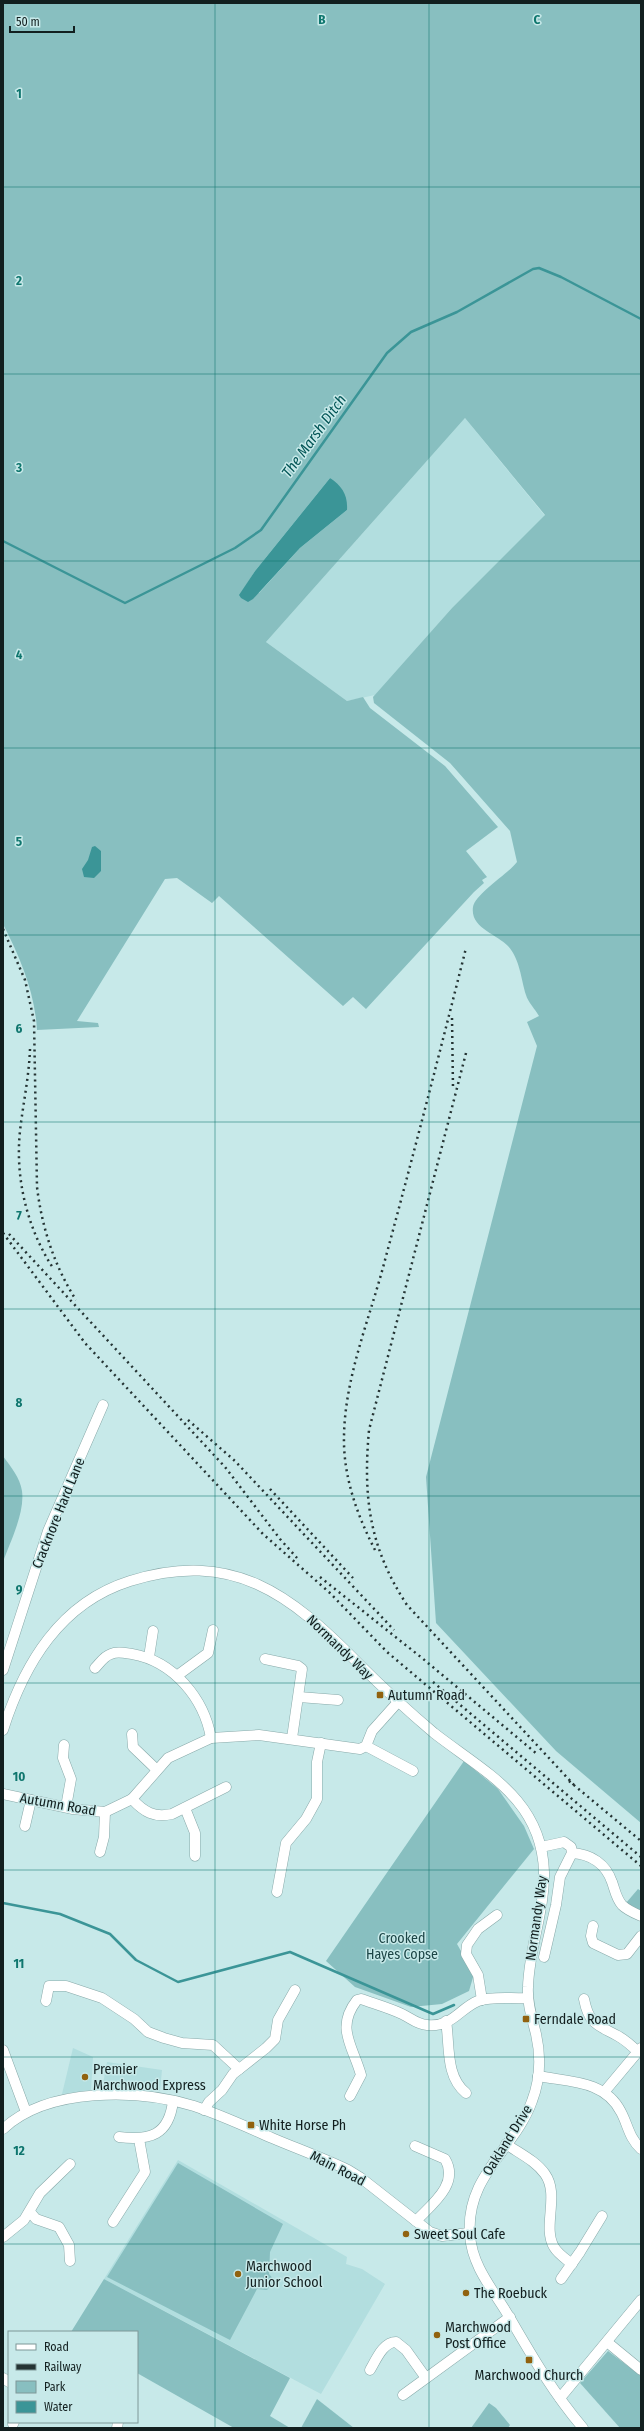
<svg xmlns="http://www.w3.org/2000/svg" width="644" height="2431" font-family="'Fira Sans Condensed',sans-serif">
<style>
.built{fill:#b2dedf}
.green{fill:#88bfc0;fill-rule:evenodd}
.water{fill:#3b9597}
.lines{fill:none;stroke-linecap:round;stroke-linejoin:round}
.stream{stroke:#3b9597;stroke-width:2.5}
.minor-casing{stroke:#88a9a9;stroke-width:11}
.minor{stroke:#fff;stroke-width:10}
.rail{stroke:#253434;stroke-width:2.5;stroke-dasharray:2 4;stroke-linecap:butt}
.grid{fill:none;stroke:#0f766e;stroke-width:1;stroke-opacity:0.55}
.poi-dot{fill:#91620f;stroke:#c7e9e9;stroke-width:1.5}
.labels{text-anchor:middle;stroke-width:3;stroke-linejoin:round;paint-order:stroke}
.street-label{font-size:14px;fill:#121f1f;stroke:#c7e9e9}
.poi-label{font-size:14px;fill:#121f1f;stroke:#c7e9e9;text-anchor:start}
.park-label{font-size:14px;fill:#1c4546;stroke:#c7e9e9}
.water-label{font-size:15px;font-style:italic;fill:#045657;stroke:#c7e9e9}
.grid-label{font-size:13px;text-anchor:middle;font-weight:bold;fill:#0f766e;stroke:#c7e9e9;stroke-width:3;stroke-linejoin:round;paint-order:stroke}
</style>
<rect width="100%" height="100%" fill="#c7e9e9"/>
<g class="built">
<path d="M465 418 545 516 452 608 375 695 347 701 266 642Z"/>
<path d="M73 2048 93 2057 91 2090 62 2094Z"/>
<path d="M107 2062 162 2070 160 2091 102 2089Z"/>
<path d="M178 2160 347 2257 346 2264 362 2269 385 2284 321 2394 104 2279Z"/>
</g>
<g class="green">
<path d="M3 3H641V1823L556 1751 436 1623 426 1477 537 1046 527 1022 539 1016C535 1009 528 1002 526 995 521 979 520 959 508 946 497 934 470 928 473 907 475 894 508 874 517 862L510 831 450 763 374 703 373 697 452 608 545 515 465 418 266 642 347 701 363 697 370 708 445 766 498 827 466 851 487 877 482 880 484 883 474 892 366 1009 353 997 343 1006 219 896 212 903 177 878 165 879 77 1021 98 1023 99 1027 37 1030C35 993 20 957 3 924ZM330 478 347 510 300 548 259 593 240 595 255 571Z"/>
<path d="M3 1456C11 1467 20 1478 22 1491 25 1513 10 1542 3 1562Z"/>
<path d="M464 1761 498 1789 524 1826 534 1849 457 1944 474 1974 469 1991 442 2004 411 2007 355 1987 326 1961Z"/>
<path d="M638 1889 641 1891V1911L626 1903Z"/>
<path d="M178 2163 283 2224 270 2252 269 2274 275 2281 267 2290 257 2289 230 2340 107 2277Z"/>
<path d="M104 2279 290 2378 270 2416 290 2428H234L137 2373V2332H71Z"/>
<path d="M608 2351 641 2376V2428H620L580 2383Z"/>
<path d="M317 2399 354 2428H301Z"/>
<path d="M489 2403 496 2408 510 2425 508 2428H471Z"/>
</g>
<g class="water">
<path d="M330 478C342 486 348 495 347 510L300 548 253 599 248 602 241 598 239 595 255 571Z"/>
<path d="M95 846 101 851V871L94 878 84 877 82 869 88 860 92 847Z"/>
</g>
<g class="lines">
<g class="stream">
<path d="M3 541 125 603 235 548 261 530 387 353 411 332 457 312 533 269 539 268 561 277 641 319"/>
<path d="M3 1903 60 1914 110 1934 136 1960 178 1982 290 1952 433 2014 454 2005"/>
</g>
<g class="minor-casing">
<g id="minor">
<path d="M149 1657 153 1631"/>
<path d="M265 1659 298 1666 302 1669 292 1738"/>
<path d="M95 1668C100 1663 104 1656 111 1654 117 1651 125 1653 132 1654 173 1661 204 1698 211 1738"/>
<path d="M3 1670 48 1531 103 1405"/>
<path d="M178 1675 208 1653 213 1630"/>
<path d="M299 1697 338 1700"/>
<path d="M3 1730C24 1664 60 1603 130 1581 233 1549 290 1594 359 1664 383 1688 408 1711 434 1733 484 1772 542 1799 544 1872 545 1910 529 1948 528 1987 527 2003 532 2018 536 2034 541 2056 540 2080 532 2101 515 2149 465 2176 470 2235 472 2268 496 2293 511 2320 533 2358 554 2394 583 2428"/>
<path d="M132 1734 133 1747 156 1769"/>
<path d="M64 1745 63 1758 71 1779 66 1807"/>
<path d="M366 1746 413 1771"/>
<path d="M3 1794 73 1809 105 1812 132 1799 168 1758 211 1738 259 1735 360 1749 366 1746 372 1731 398 1702"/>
<path d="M132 1799C144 1812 154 1818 172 1814L226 1787"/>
<path d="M185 1808 195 1833V1856"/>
<path d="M25 1826 31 1800"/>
<path d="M541 1847 564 1842 571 1847 572 1853 560 1877 556 1905 544 1957"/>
<path d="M100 1852 104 1837 105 1812"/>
<path d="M572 1853C591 1854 606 1864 612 1882 615 1890 616 1898 622 1905 627 1910 634 1913 641 1916"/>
<path d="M277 1892 286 1843 306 1819 317 1799V1762L321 1743"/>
<path d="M593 1926 591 1936 593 1943 618 1955 627 1954 641 1936"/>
<path d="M584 1999C589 2025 598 2025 618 2036 625 2040 632 2046 638 2052"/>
<path d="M482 2000 478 1975 466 1954 467 1945 478 1929 497 1915"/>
<path d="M46 2001 49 1986H66L102 1998 134 2019 148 2032 164 2038 182 2043 213 2045 239 2069"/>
<path d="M446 2021C450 2045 445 2076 466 2093"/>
<path d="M3 2050 26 2112"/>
<path d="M538 2076C569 2082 605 2080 621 2112 628 2125 629 2138 641 2149"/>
<path d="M605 2091 641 2048"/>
<path d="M350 2096 361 2075C353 2046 335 2028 357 2000L361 1999C375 2004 389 2008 402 2014 411 2018 416 2024 427 2025 452 2028 460 2008 478 2001 492 1996 512 1999 527 1998"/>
<path d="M204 2110 209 2102 222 2090 233 2074 266 2048 275 2039 278 2020 295 1990"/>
<path d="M3 2129C48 2087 138 2089 194 2106 221 2115 247 2127 272 2138 298 2149 323 2158 348 2170L361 2178 430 2232 442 2236 469 2233"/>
<path d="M119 2137C150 2141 169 2135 173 2101"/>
<path d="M506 2144C519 2153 536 2161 545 2174 560 2195 542 2227 554 2247 558 2254 566 2259 572 2264"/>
<path d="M415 2146 445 2159C460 2184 431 2205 416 2221"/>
<path d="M30 2212 36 2219 59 2227 69 2245 70 2261"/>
<path d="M113 2222 145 2172 139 2139"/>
<path d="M3 2237 24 2220 40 2193 70 2164"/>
<path d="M561 2279 580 2252 602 2216"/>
<path d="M607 2342 641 2370"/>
<path d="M370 2370C376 2360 383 2342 396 2342L406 2350 426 2378"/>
<path d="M3 2378 9 2382"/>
<path d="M403 2395 510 2317"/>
<path d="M560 2398 641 2300"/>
<path d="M13 2424 14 2422"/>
<path d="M117 2428 118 2422"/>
</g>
</g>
<use href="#minor" class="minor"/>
<g class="rail">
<path d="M3 929 25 980 34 1021 37 1187C42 1228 54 1265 76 1300"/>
<path d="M452 1018 453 1088"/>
<path d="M30 1049C29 1077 23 1104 20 1131 15 1178 27 1228 53 1268"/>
<path d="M466 1053 369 1430C363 1497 369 1547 407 1605L574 1785"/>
<path d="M3 1233 85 1343 263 1534 330 1593 387 1652 641 1866"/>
<path d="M9 1234 225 1467 280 1539 297 1558"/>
<path d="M188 1420 235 1461 394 1630"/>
<path d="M270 1489 353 1578"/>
<path d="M375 1550C357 1515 343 1476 344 1436 345 1376 370 1318 385 1260 413 1156 440 1052 466 948"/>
<path d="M320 1577 422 1658 537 1754"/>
<path d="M433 1682 641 1857"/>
<path d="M569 1781 641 1841"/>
</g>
</g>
<path class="grid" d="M215 3V2428M429 3V2428M3 187H641M3 374H641M3 561H641M3 748H641M3 935H641M3 1122H641M3 1309H641M3 1496H641M3 1683H641M3 1870H641M3 2057H641M3 2244H641"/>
<g class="poi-dot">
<rect x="376" y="1691" width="8" height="8" rx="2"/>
<rect x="522" y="2015" width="8" height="8" rx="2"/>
<circle cx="85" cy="2077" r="4"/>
<rect x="247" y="2121" width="8" height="8" rx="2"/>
<circle cx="406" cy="2234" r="4"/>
<circle cx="238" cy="2274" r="4"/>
<circle cx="466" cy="2293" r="4"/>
<circle cx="437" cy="2335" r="4"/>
<rect x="525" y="2356" width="8" height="8" rx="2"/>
</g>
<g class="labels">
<g class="street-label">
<text transform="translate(58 1513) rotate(-68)" y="5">Cracknore Hard Lane</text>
<text transform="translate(340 1647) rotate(44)" y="5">Normandy Way</text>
<text transform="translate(58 1804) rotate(10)" y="5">Autumn Road</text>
<text transform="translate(536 1918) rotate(-82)" y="5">Normandy Way</text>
<text transform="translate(507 2140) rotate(-58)" y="5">Oakland Drive</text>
<text transform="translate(338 2168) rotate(27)" y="5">Main Road</text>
</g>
<g class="poi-label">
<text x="388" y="1700">Autumn Road</text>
<text x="534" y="2024">Ferndale Road</text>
<text x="93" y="2074">Premier<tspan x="93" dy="16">Marchwood Express</tspan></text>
<text x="259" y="2130">White Horse Ph</text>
<text x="414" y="2239">Sweet Soul Cafe</text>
<text x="246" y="2271">Marchwood<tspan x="246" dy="16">Junior School</tspan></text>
<text x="474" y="2298">The Roebuck</text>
<text x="445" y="2332">Marchwood<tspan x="445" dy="16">Post Office</tspan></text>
<text x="529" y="2380" text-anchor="middle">Marchwood Church</text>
</g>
<g class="park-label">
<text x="402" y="1943">Crooked<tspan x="402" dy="16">Hayes Copse</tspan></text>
</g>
<g class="water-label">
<text transform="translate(314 436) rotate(-54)" y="5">The Marsh Ditch</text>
</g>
</g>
<g class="grid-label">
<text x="322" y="24">B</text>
<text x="537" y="24">C</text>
<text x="19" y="98">1</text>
<text x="19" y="285">2</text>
<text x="19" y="472">3</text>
<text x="19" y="659">4</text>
<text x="19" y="846">5</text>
<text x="19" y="1033">6</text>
<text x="19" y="1220">7</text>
<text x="19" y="1407">8</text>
<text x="19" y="1594">9</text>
<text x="19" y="1781">10</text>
<text x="19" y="1968">11</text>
<text x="19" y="2155">12</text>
</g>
<rect width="644" height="2431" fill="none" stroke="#121f1f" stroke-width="8"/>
<rect x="8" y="2331" width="130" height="92" fill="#c7e9e9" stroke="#7f9898"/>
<rect x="16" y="2344" width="20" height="6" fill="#ffffff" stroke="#7f9898"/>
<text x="44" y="2351" font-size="12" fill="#121f1f">Road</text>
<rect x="16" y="2364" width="20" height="6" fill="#253434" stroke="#7f9898"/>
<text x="44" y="2371" font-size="12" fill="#121f1f">Railway</text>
<rect x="16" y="2381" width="20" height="12" fill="#88bfc0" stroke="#7f9898"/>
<text x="44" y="2391" font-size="12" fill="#121f1f">Park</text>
<rect x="16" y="2401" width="20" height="12" fill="#3b9597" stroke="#7f9898"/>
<text x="44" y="2411" font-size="12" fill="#121f1f">Water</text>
<path d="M10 26v6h64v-6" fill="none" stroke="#121f1f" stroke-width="2"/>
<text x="16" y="26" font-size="12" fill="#121f1f" stroke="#c7e9e9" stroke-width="3" paint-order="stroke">50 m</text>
</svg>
